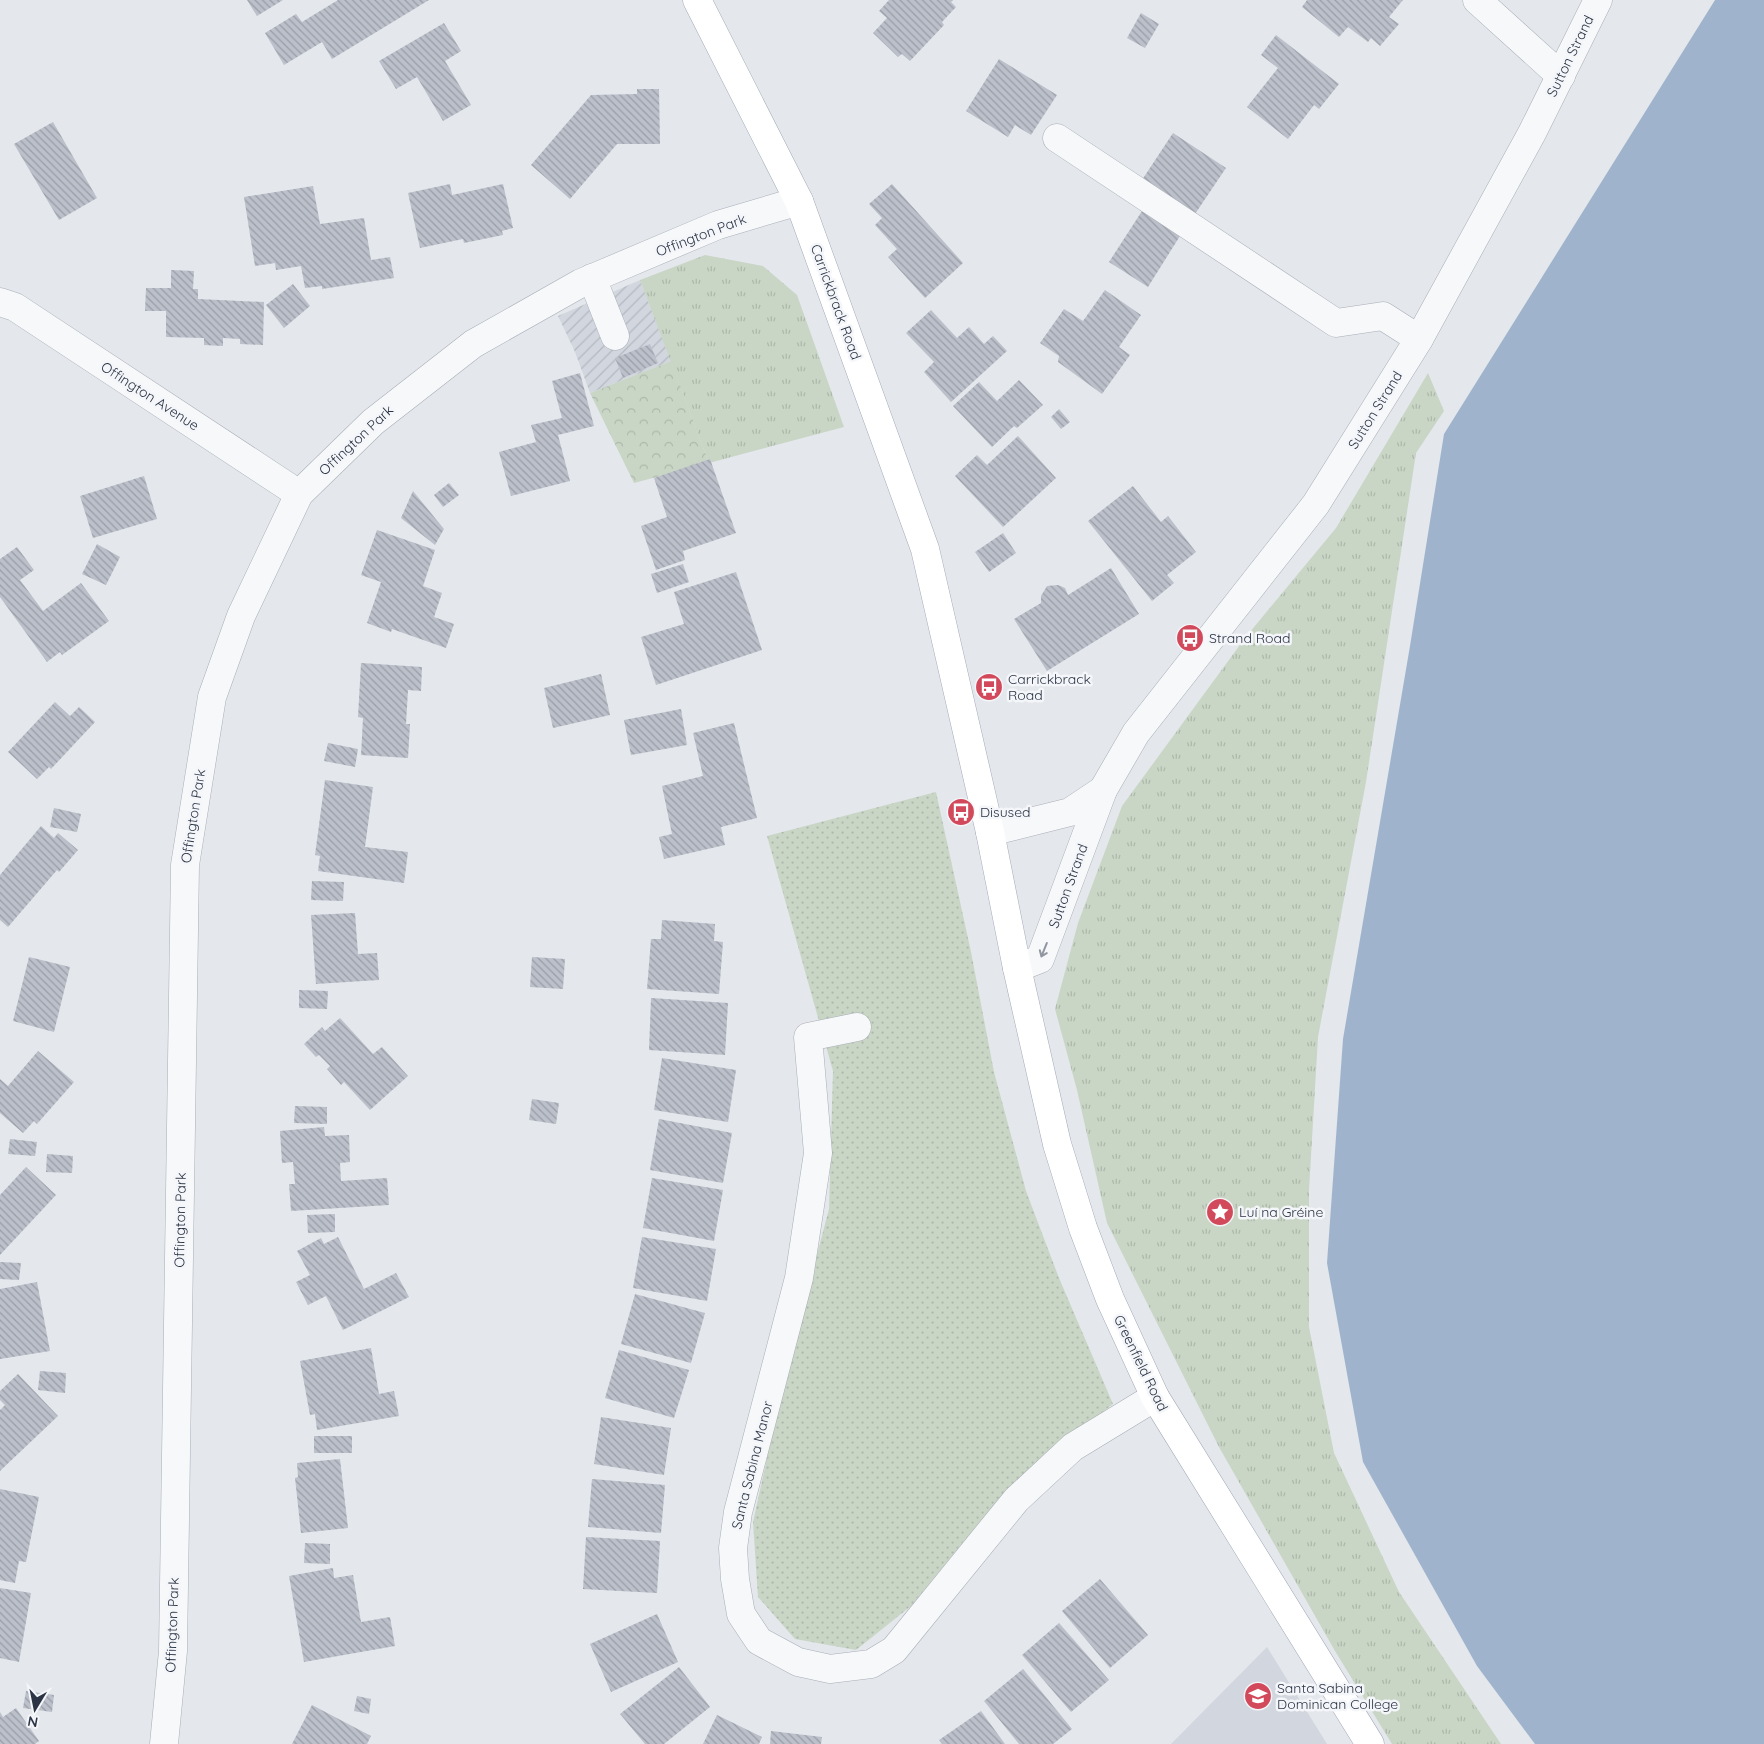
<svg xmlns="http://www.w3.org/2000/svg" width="1764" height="1744" font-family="Quicksand,sans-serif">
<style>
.built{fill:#d2d6de}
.industrial{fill:url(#industrial-furrows)}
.grass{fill:url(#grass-tufts)}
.forest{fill:url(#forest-crowns)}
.park{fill:url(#park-dots)}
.water{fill:#9fb4cc}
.building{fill:url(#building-back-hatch)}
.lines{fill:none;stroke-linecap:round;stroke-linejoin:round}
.minor-casing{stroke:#a9aeb7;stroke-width:29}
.major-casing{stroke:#a3abb8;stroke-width:29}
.minor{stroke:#f7f8fa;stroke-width:28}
.major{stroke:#fff;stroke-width:28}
.oneway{stroke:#9196a0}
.labels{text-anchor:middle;stroke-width:5;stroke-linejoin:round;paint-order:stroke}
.street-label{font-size:14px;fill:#2b3445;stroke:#f4f6f9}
.poi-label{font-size:14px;fill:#2b3445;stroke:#f4f6f9;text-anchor:start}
</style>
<defs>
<pattern id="industrial-furrows" width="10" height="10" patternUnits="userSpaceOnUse" patternTransform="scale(1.25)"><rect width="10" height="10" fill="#d2d6de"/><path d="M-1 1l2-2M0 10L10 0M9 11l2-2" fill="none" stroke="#b4b8c0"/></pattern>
<pattern id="grass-tufts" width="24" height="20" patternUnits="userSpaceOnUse" patternTransform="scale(1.25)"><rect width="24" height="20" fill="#c9d6c5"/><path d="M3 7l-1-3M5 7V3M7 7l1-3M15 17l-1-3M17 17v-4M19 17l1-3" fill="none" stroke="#adb8ab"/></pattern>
<pattern id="forest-crowns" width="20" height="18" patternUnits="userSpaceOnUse" patternTransform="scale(1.25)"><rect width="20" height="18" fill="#c9d6c5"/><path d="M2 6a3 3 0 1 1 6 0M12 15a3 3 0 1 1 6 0" fill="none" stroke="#adb8ab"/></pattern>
<pattern id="park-dots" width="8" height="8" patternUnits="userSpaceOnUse" patternTransform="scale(1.25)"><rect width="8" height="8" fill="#c9d6c5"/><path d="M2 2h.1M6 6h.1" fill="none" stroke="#adb8ab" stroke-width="1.8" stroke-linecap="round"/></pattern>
<pattern id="building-back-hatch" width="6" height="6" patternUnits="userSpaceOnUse" patternTransform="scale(1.25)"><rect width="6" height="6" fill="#bbc0ca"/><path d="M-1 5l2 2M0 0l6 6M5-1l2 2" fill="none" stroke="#989da6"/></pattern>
</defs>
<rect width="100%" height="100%" fill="#e4e7ec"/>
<path class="built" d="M1267 1647 1327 1744H1171Z"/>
<path class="industrial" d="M640 280 671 361 590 393 575 352 558 316Z"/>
<g class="grass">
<path d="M705 255 763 266 797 295 844 427 709 463 640 280Z"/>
<path d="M1428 373 1444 411 1416 453 1366 782 1318 1037 1309 1190V1327L1334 1453 1399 1592 1501 1744H1392L1335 1651 1219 1447 1107 1223 1077 1090 1055 1009 1078 923 1122 806 1245 638 1336 528Z"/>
</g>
<path class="forest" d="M671 361 709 463 634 483 590 393Z"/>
<path class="park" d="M936 792 971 952 994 1072 1026 1191 1059 1278 1113 1404 1020 1477 964 1541 911 1606 856 1650 795 1639 758 1597 753 1522 785 1376 829 1209 833 1071 767 836Z"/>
<path class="water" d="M1715 0H1764V1744H1535L1477 1666 1363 1462 1327 1263 1343 1039 1410 646 1444 434Z"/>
<g class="building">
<path d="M247 0H283L257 16Z"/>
<path d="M338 0H429L332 59 322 42 284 65 265 33 296 14 302 22Z"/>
<path d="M889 0H953L951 2 956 7 942 22 944 25 910 61 902 54 898 57 873 33 887 18 879 11Z"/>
<path d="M1307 0H1403L1389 17 1399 24 1380 46 1371 38 1368 42 1348 27 1339 37 1302 7Z"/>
<path d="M1141 13 1159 24 1145 48 1127 38Z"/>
<path d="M444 23 461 51 445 61 471 105 443 121 417 77 396 89 379 61Z"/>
<path d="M1276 35 1339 84 1319 109 1314 105 1288 139 1247 107 1278 68 1261 55Z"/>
<path d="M999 59 1057 95 1031 135 1015 125 1008 137 966 111Z"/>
<path d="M637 89H659L660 144H617L570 199 531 165 591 95 637 94Z"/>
<path d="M53 122 97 198 59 220 14 144Z"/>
<path d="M1173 133 1226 168 1193 217 1140 183Z"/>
<path d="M450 184 452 195 503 184 513 228 502 231 503 235 464 243 463 239 420 248 408 193Z"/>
<path d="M892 184 963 263 925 298 888 257 897 249 875 225 882 218 869 204Z"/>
<path d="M313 186 320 224 364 218 371 260 390 257 394 278 322 289V286L305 288 301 266 276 270 275 263 255 266 244 197Z"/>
<path d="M1142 211 1180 236 1148 287 1109 262Z"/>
<path d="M171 270 194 271 193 289H198V299L264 302 263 345 240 344V339L223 338V346L204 345V338L166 337V311H145L146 288H171Z"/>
<path d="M293 284 310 306 284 328 266 305Z"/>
<path d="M1105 290 1141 315 1119 347 1130 355 1102 394 1058 362 1059 356 1040 343 1064 309 1083 321Z"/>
<path d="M931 310 957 338 969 327 984 344 993 336 1007 351 951 402 924 372 934 362 906 333Z"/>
<path d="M650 344 658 363 623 378 615 358Z"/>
<path d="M580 373 594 426 558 435 570 481 511 496 499 452 536 442 531 425 562 418 552 381Z"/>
<path d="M1019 380 1043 405 1017 428 1014 426 992 447 953 406 979 382 997 401Z"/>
<path d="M1059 409 1070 422 1061 429 1051 417Z"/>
<path d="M1018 436 1056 478 1003 527 955 476 977 455 987 465Z"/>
<path d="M710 459 736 533 683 551 685 560 656 570 641 526 667 517 654 478Z"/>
<path d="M144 476 157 519 93 538 80 496Z"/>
<path d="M449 483 459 495 443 507 434 495Z"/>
<path d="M1133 486 1161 522 1168 516 1196 552 1167 575 1174 583 1152 601 1088 521Z"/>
<path d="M413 491 444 529 435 545 401 518Z"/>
<path d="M377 530 435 550 423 586 442 593 434 617 454 624 446 648 392 629 391 632 367 623 381 582 361 575Z"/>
<path d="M1003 533 1016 553 989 572 975 552Z"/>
<path d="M97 544 120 557 106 585 82 574Z"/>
<path d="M17 547 34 570 20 580 43 611 81 583 109 621 62 655 60 652 47 662 0 597V559Z"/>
<path d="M683 564 689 582 657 593 651 574Z"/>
<path d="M1111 568 1139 614 1047 671 1014 619 1041 603V596L1047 586 1058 585 1065 588 1068 595Z"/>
<path d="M736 572 762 650 656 685 641 637 684 624 674 592Z"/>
<path d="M361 663 422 667 421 691 408 690 406 724H410L408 758 361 755 363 718 358 717Z"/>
<path d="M601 674 610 715 553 728 544 688Z"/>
<path d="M55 702 70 716 79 707 95 722 51 769 49 767 37 779 8 752Z"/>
<path d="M681 709 687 745 631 755 624 720Z"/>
<path d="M734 723 757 818 721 827 725 845 664 859 659 837 672 834 662 786 703 776 693 733Z"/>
<path d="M328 743 358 749 355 767 324 761Z"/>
<path d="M325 780 373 787 365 847 408 852 404 883 318 871 320 856 315 855Z"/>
<path d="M54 808 81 814 77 832 50 827Z"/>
<path d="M41 826 54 838 58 833 78 850 59 872 57 870 8 927 0 920V875Z"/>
<path d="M312 881 344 882 343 901 311 900Z"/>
<path d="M355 913 358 954 377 953 379 980 316 984 311 915Z"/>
<path d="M662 920 715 924 714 941 723 942 719 994 647 989 651 939H661Z"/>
<path d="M29 957 70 967 54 1032 13 1021Z"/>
<path d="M532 957 565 959 563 989 530 987Z"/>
<path d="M299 990 328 991 327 1009 299 1008Z"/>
<path d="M651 998 728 1003 725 1055 649 1050Z"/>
<path d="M340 1018 373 1054 382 1047 408 1076 370 1110 344 1082 341 1085 327 1069 330 1066 319 1055 316 1057 304 1044 322 1027 325 1031Z"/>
<path d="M38 1051 74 1082 37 1124 34 1121 23 1133 0 1113V1079L8 1086Z"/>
<path d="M662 1058 736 1070 728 1122 654 1110Z"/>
<path d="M532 1099 559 1103 556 1124 529 1120Z"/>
<path d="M295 1106 327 1107V1124L294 1123Z"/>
<path d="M659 1119 732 1133 723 1183 650 1170Z"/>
<path d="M324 1127 325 1136 349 1135 350 1162 340 1163 341 1181 387 1178 389 1205 291 1211 289 1184H295L293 1162 282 1163 280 1131Z"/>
<path d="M10 1139 37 1142 35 1156 8 1154Z"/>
<path d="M47 1154 73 1156 72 1173 46 1172Z"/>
<path d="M26 1167 56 1195 0 1255V1195Z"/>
<path d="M652 1178 723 1190 714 1241 643 1228Z"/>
<path d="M335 1214V1232L308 1233 307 1215Z"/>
<path d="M338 1237 364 1289 396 1273 409 1297 343 1330 326 1296 308 1305 296 1282 310 1275 297 1251 321 1238 324 1244Z"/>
<path d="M642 1237 716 1249 707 1301 633 1288Z"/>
<path d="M0 1262 21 1263 19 1280 0 1279Z"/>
<path d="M37 1282 50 1351 0 1359V1289Z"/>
<path d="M635 1294 705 1313 691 1363 621 1344Z"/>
<path d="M371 1348 379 1394 394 1391 399 1416 317 1430 315 1414 310 1415 300 1361Z"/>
<path d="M619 1350 689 1370 674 1418 605 1398Z"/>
<path d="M40 1371 66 1373 65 1393 38 1390Z"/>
<path d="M18 1374 58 1416 0 1471V1410L5 1405 0 1400V1391Z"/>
<path d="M601 1417 671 1428 664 1475 594 1464Z"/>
<rect x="314" y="1436" width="38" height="17"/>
<path d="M340 1459 348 1528 301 1533 295 1478 298 1477 297 1463Z"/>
<path d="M592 1479 665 1485 661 1533 588 1527Z"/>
<path d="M0 1489 39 1497 26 1562 19 1561 15 1583 0 1580Z"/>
<path d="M586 1537 660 1541 657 1593 583 1589Z"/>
<path d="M305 1543 330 1544V1564L304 1563Z"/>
<path d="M333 1568 334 1578 353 1575 361 1622 390 1617 395 1646 304 1662 289 1576Z"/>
<path d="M1100 1579 1148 1635 1110 1668 1062 1611Z"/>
<path d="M0 1588 31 1593 19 1662 0 1658Z"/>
<path d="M657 1614 678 1662 611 1692 590 1644Z"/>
<path d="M1059 1623 1109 1680 1071 1712 1022 1655Z"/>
<path d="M679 1667 710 1707 664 1744H645L620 1714Z"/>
<path d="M1023 1669 1072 1729 1053 1744H1019L984 1701Z"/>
<path d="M26 1691 54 1695 52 1712 23 1708Z"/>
<path d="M357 1696 371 1699 369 1714 354 1711Z"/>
<path d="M312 1705 371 1736 367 1744H292Z"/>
<path d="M16 1708 39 1741 35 1744H0V1712L3 1717Z"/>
<path d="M981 1711 1005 1744H942L939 1740Z"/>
<path d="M717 1715 762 1737 759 1744H703Z"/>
<path d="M771 1731 822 1737 821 1744H770Z"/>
</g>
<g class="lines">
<g class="minor-casing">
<g id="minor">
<path d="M1477 0 1561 76"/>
<path d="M1057 138 1336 323 1383 316 1419 339"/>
<path d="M592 278 615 336"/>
<path d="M0 302 15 307 299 494"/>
<path d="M990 832 1070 812 1103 790"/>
<path d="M1017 968 1040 959 1103 790 1136 733 1316 504 1419 339 1532 133 1598 0"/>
<path d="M857 1027 808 1037 818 1153 799 1278 738 1512 733 1548 735 1579 741 1614 759 1641 798 1662 830 1669 871 1664 894 1650 1016 1500 1073 1447 1155 1397"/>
<path d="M164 1744 173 1651 185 865 212 697 241 616 299 494 373 422 473 344 581 283 718 225 799 201"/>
</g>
</g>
<g class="major-casing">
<path id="major" d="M697 0 799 201 925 549 990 832 1017 968 1057 1144 1083 1228 1110 1299 1155 1397 1370 1744"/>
</g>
<use href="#minor" class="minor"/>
<use href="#major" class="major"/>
</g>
<defs><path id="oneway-shaft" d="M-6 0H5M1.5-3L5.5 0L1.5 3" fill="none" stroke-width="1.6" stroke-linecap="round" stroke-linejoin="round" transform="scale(1.25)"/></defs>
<use class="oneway" href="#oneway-shaft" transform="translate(1044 950) rotate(112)"/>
<defs>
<g id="bus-disc" transform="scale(1.4375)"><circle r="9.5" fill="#d1495b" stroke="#f4f6f9"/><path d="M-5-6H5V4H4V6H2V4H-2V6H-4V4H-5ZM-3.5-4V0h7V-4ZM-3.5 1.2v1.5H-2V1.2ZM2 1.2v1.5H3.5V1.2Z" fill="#fff"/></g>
<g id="sight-disc" transform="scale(1.4375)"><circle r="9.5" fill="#d1495b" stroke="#f4f6f9"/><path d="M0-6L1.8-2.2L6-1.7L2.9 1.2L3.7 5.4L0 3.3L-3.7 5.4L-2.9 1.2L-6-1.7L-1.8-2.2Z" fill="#fff"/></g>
<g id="school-disc" transform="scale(1.4375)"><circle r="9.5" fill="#d1495b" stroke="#f4f6f9"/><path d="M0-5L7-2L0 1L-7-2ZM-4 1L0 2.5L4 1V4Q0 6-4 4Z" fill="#fff"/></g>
</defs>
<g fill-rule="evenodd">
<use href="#bus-disc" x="1190" y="638"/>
<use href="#bus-disc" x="989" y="687"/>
<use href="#bus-disc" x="961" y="812"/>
<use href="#sight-disc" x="1220" y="1212"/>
<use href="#school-disc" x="1258" y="1696"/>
</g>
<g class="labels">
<g class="street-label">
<text transform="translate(1570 56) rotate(-64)" y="5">Sutton Strand</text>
<text transform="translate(701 235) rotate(-21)" y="5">Offington Park</text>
<text transform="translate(836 302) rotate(70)" y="5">Carrickbrack Road</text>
<text transform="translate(150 396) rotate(33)" y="5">Offington Avenue</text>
<text transform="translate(1375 410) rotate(-58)" y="5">Sutton Strand</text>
<text transform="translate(356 440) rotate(-43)" y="5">Offington Park</text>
<text transform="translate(193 816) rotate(-81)" y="5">Offington Park</text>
<text transform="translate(1068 886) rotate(-70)" y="5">Sutton Strand</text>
<text transform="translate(180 1220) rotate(-89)" y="5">Offington Park</text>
<text transform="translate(1141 1363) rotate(64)" y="5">Greenfield Road</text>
<text transform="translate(752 1465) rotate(-76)" y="5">Santa Sabina Manor</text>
<text transform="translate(172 1625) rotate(-88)" y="5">Offington Park</text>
</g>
<g class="poi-label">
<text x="1209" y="643">Strand Road</text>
<text x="1008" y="684">Carrickbrack<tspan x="1008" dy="16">Road</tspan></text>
<text x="980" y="817">Disused</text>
<text x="1239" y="1217">Luí na Gréine</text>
<text x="1277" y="1693">Santa Sabina<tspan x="1277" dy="16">Dominican College</tspan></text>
</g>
</g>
<g transform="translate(35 1709) rotate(190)" stroke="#f4f6f9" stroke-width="4" paint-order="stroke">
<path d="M0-4L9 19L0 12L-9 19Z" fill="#2b3445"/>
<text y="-8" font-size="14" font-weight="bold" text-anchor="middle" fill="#2b3445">N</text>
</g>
</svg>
